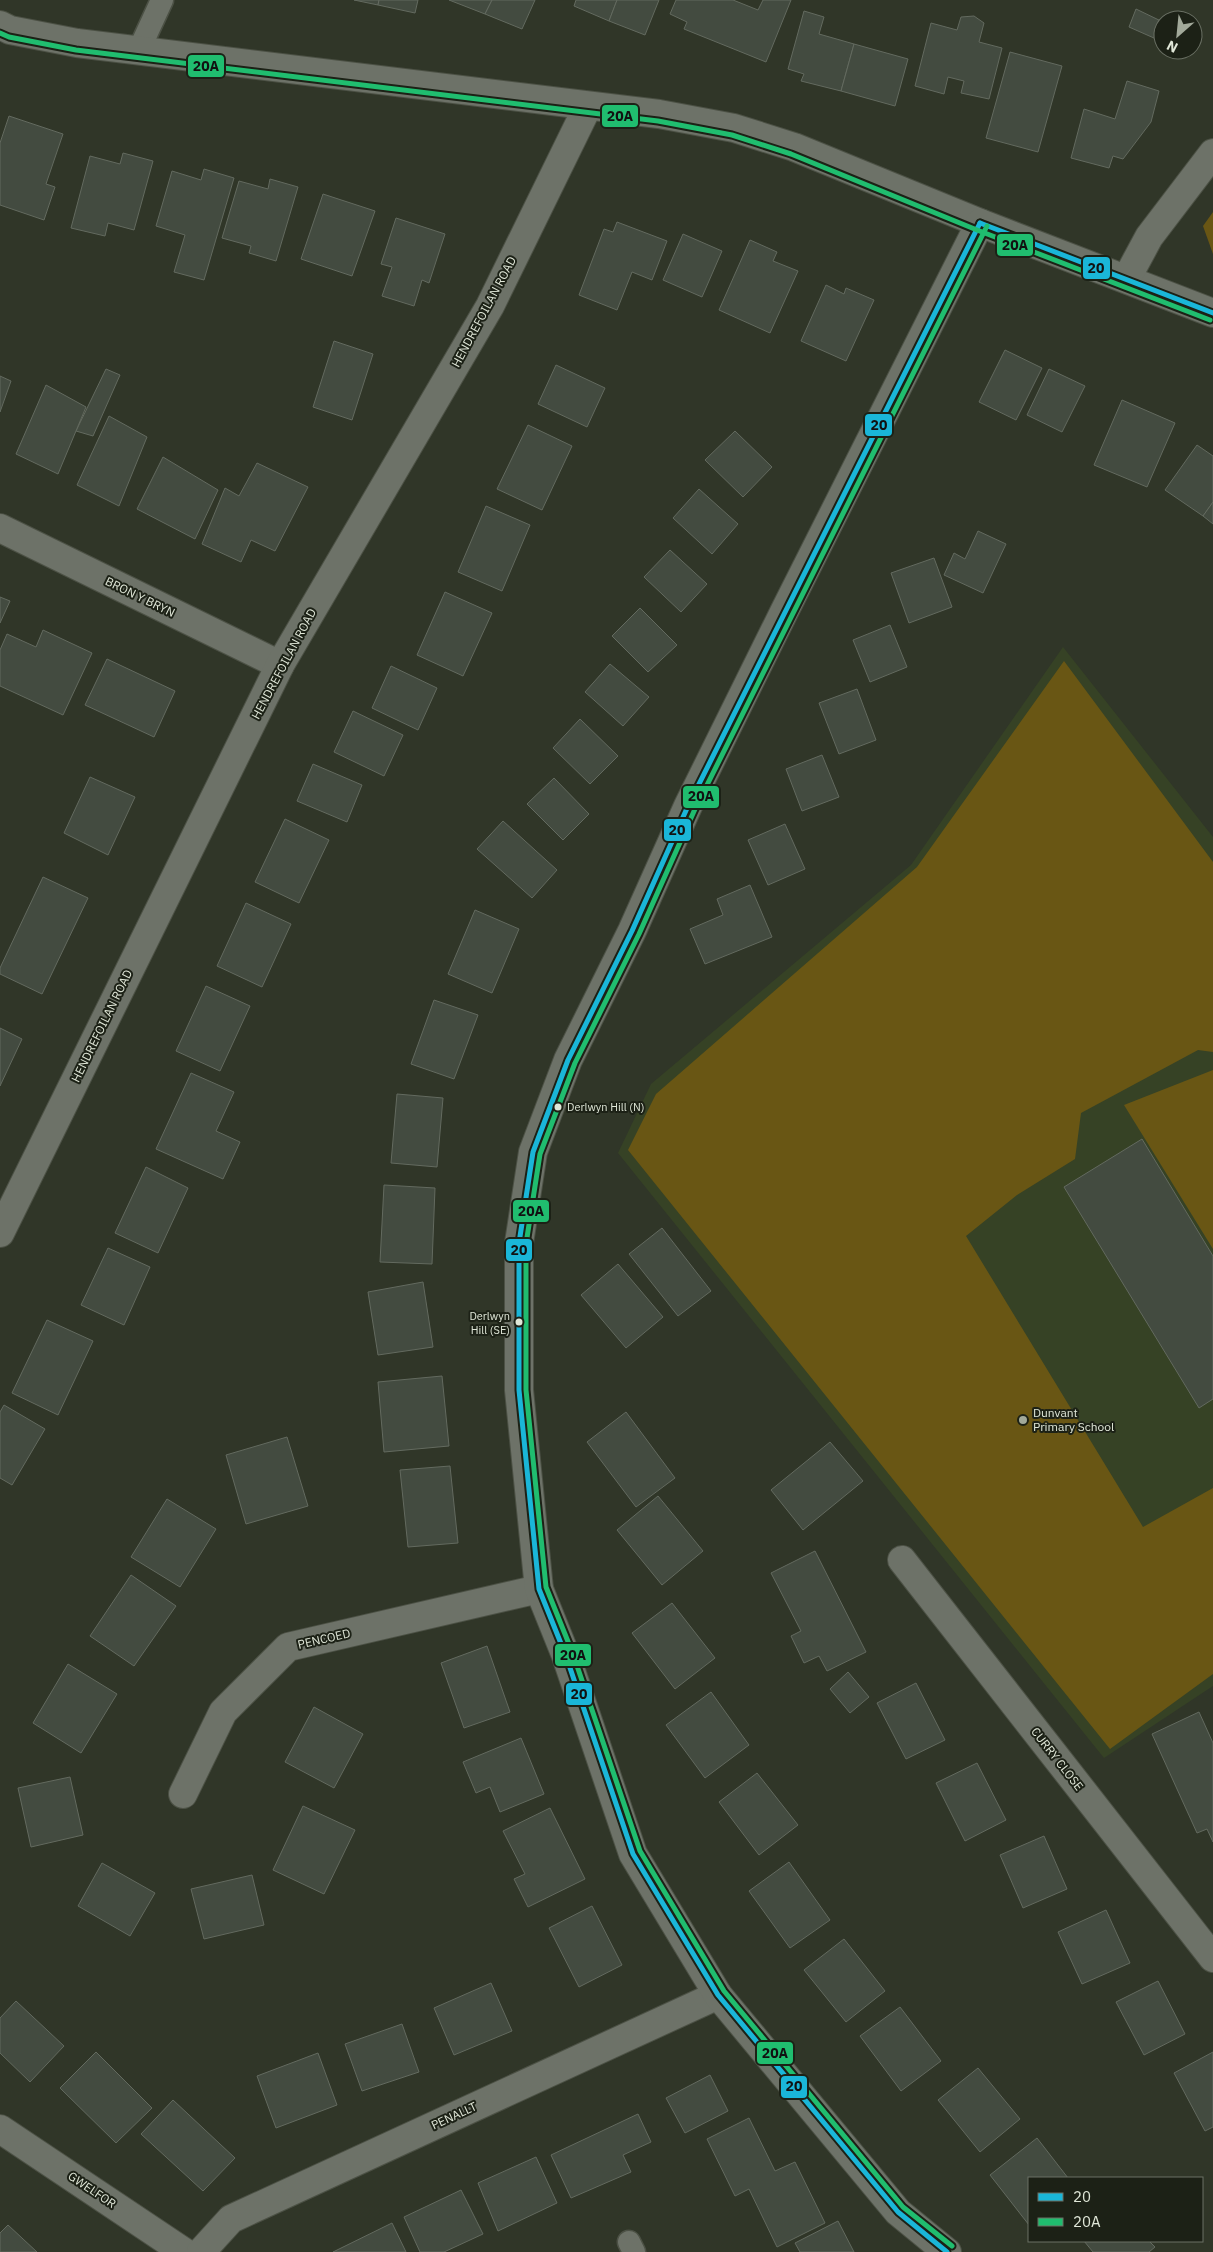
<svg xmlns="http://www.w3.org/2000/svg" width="1213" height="2252" font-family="'IBM Plex Sans',sans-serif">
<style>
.built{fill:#364225}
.green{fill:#695614}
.building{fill:#434b40;stroke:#636a5f}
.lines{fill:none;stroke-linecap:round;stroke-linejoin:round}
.lane-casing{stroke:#4c5145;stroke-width:25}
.street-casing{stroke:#4c5145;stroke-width:30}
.secondary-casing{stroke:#4c5145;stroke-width:30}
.lane{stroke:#6d7268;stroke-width:22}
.street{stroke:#6d7268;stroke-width:28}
.secondary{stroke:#6d7268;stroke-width:28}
.bus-1-casing{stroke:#1c2116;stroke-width:9}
.bus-2-casing{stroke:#1c2116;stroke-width:9}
.bus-1{stroke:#1ab6d8;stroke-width:5}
.bus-2{stroke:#20bd6f;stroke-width:5}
.bus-dot{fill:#e0e7d8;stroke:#1c2116;stroke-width:2}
.poi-dot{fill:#a2a99a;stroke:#1c2116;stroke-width:2}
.labels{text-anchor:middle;stroke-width:4;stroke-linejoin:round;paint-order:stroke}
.bus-label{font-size:11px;fill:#e0e7d8;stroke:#1c2116;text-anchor:start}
.street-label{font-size:12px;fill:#e0e7d8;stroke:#1c2116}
.poi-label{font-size:12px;fill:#e0e7d8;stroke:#1c2116;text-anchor:start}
.line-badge{stroke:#1c2116;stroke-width:2}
.pale-badge-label{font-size:14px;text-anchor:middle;font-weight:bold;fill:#111}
</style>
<rect width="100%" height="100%" fill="#303628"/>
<path class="built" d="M1063 647 1213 837V1686L1104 1758 618 1153 651 1084 911 865Z"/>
<g class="green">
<path d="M1213 212V254L1203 226Z"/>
<path d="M1064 661 1213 862V1052L1198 1050 1081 1113 1075 1159 1017 1195 966 1236 1143 1527 1213 1488V1674L1110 1749 628 1150 656 1094 917 867Z"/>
<path d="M1213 1070V1249L1124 1105Z"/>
</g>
<g class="building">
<path d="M354 0H379L378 5Z"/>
<path d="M379 0H418L415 13 378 5Z"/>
<path d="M449 0H492L485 14Z"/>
<path d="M492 0H535L522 29 485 14Z"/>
<path d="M576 0H617L609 21 574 6Z"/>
<path d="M617 0H659L645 35 609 21Z"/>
<path d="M676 0H733L758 10 763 0H791L766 62 684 29 687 22 670 14Z"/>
<path d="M1136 9 1163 22V42L1129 27Z"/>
<path d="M804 11 824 17 819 34 854 44 841 91 801 81 804 74 788 69Z"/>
<path d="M974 16 984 23 979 42 1002 48 989 99 961 93 964 81 948 77 944 94 915 86 931 23 957 30 961 17Z"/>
<path d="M854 44 908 59 895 106 841 91Z"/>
<path d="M1010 52 1062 66 1038 152 986 138Z"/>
<path d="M1127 81 1159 91 1151 122 1123 159 1113 156 1109 168 1071 158 1084 109 1115 119Z"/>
<path d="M9 116 63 134 46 184 55 187 44 220 0 205V143Z"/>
<path d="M123 153 153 161 134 230 108 223 105 236 71 228 90 156 120 164Z"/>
<path d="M204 169 234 178 204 280 174 272 185 235 156 226 172 171 201 180Z"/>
<path d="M270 179 298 187 276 261 249 253 251 246 222 238 239 181 268 189Z"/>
<path d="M323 194 375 211 352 276 301 259Z"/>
<path d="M396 218 445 234 429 283 422 280 414 306 382 296 392 267 381 264Z"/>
<path d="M617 222 667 241 652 280 632 272 617 310 579 295 604 229 613 232Z"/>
<path d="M683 234 722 251 702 297 663 280Z"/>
<path d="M750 240 777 252 773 261 798 271 770 333 719 310Z"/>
<path d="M826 285 844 294 846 288 874 300 846 361 801 341Z"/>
<path d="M334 341 373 354 352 420 313 407Z"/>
<path d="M1005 350 1042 368 1016 420 979 402Z"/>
<path d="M556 365 605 388 587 427 538 404Z"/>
<path d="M106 369 120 375 93 436 76 431Z"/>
<path d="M1049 369 1085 386 1062 432 1027 415Z"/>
<path d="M0 376 11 381 0 412Z"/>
<path d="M46 385 86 407 58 474 16 454Z"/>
<path d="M1122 400 1175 423 1147 487 1094 465Z"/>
<path d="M109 416 147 437 119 506 77 485Z"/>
<path d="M528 425 572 446 542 510 497 489Z"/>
<path d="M735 431 772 467 743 497 705 460Z"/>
<path d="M1197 445 1213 456V502L1203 516 1165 490Z"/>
<path d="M163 457 218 490 195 539 137 509Z"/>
<path d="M257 463 308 487 275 551 251 540 241 562 202 544 225 488 239 496Z"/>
<path d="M699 489 738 524 712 554 673 518Z"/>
<path d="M1213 502V524L1203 516Z"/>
<path d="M486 506 530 525 502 591 458 572Z"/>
<path d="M978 531 1006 544 983 593 944 575 954 553 965 559Z"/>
<path d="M670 550 707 584 681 612 644 577Z"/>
<path d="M934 558 952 607 909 623 891 573Z"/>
<path d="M445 592 492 613 463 676 417 655Z"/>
<path d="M0 597 10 601 0 623Z"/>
<path d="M640 608 677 645 648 672 612 636Z"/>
<path d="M890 625 907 667 870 682 853 640Z"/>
<path d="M43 630 92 653 63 715 0 686V650L7 634 36 647Z"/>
<path d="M107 659 175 691 154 737 85 705Z"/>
<path d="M610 664 649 697 623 726 585 692Z"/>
<path d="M391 666 437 688 418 730 372 708Z"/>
<path d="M857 689 876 740 839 754 819 703Z"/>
<path d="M353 711 403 735 384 776 334 752Z"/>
<path d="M580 719 618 756 590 784 553 748Z"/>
<path d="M822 755 839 797 802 811 786 769Z"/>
<path d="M313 764 362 785 347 822 297 801Z"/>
<path d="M90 777 135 797 108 855 64 833Z"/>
<path d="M554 778 589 814 563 840 527 804Z"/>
<path d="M285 819 329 840 299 903 255 882Z"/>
<path d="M503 821 557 870 532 898 477 849Z"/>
<path d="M785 824 805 869 768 885 748 840Z"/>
<path d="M43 877 88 898 42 994 0 974V968Z"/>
<path d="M750 885 772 937 705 964 690 929 723 915 717 899Z"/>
<path d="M246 903 291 924 262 987 217 966Z"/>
<path d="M475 910 519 929 492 993 448 974Z"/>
<path d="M206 986 250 1006 220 1071 176 1051Z"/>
<path d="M434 1000 478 1015 454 1079 411 1064Z"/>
<path d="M0 1028 22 1039 0 1086Z"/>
<path d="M191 1073 234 1092 216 1131 240 1142 223 1179 156 1149Z"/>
<path d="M397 1094 443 1098 437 1167 391 1163Z"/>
<path d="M1142 1139 1213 1256V1399L1199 1408 1064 1187Z"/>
<path d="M146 1167 188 1188 158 1253 115 1233Z"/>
<path d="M384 1185 435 1188 432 1264 380 1262Z"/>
<path d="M662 1228 711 1291 678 1316 629 1254Z"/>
<path d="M108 1248 150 1267 124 1325 81 1305Z"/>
<path d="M618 1264 663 1317 626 1348 581 1295Z"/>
<path d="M423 1282 433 1347 378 1355 368 1292Z"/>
<path d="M47 1320 93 1341 58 1415 12 1393Z"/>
<path d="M442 1376 449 1446 384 1452 378 1382Z"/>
<path d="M4 1405 45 1429 12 1485 0 1478V1412Z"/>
<path d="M626 1412 675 1478 636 1507 587 1442Z"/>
<path d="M287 1437 308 1506 246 1524 226 1455Z"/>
<path d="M830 1442 863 1481 803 1530 771 1490Z"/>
<path d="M450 1466 458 1543 408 1547 400 1470Z"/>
<path d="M658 1496 703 1551 662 1585 617 1530Z"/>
<path d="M167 1499 216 1529 180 1587 131 1557Z"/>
<path d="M815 1551 866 1652 827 1671 819 1656 804 1663 791 1636 801 1631 771 1573Z"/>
<path d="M131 1575 176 1606 134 1666 90 1636Z"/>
<path d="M672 1603 715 1658 675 1689 632 1633Z"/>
<path d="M487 1646 510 1712 464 1728 441 1663Z"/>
<path d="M68 1664 117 1694 81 1753 33 1723Z"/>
<path d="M848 1672 869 1697 850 1713 830 1689Z"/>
<path d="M916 1683 945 1740 906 1759 877 1703Z"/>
<path d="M711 1692 749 1745 705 1778 666 1725Z"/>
<path d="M314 1707 363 1734 334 1788 285 1762Z"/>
<path d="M1199 1712 1213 1743V1842L1207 1829 1197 1833 1152 1734Z"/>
<path d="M521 1738 544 1794 500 1812 490 1787 476 1793 463 1762Z"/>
<path d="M977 1763 1006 1820 965 1841 936 1783Z"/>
<path d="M757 1773 798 1825 759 1855 719 1802Z"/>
<path d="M70 1777 83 1835 31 1847 18 1788Z"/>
<path d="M303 1806 355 1830 324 1894 273 1870Z"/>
<path d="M550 1808 585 1879 528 1907 514 1879 525 1874 503 1831Z"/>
<path d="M1044 1836 1067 1889 1023 1908 1000 1855Z"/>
<path d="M789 1862 830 1920 790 1948 749 1891Z"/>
<path d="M102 1863 155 1893 130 1936 78 1906Z"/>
<path d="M252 1875 264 1925 204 1939 191 1889Z"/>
<path d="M592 1906 622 1965 579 1987 549 1928Z"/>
<path d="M1106 1910 1130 1963 1082 1984 1058 1932Z"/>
<path d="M844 1939 885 1991 846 2022 804 1970Z"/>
<path d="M1158 1981 1185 2034 1144 2055 1116 2002Z"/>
<path d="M491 1983 512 2031 454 2055 434 2008Z"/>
<path d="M16 2001 64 2046 30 2082 0 2053V2018Z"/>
<path d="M900 2007 941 2061 901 2091 860 2036Z"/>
<path d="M402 2024 419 2072 362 2091 345 2044Z"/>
<path d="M96 2052 152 2108 116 2143 60 2088Z"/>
<path d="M1213 2052V2127L1205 2131 1174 2073Z"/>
<path d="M318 2053 337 2105 276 2128 257 2076Z"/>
<path d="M978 2068 1020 2119 980 2152 938 2100Z"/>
<path d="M710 2075 728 2111 685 2133 666 2098Z"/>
<path d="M173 2100 235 2158 203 2191 141 2134Z"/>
<path d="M638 2114 651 2142 623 2155 631 2172 571 2198 551 2155Z"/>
<path d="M749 2118 775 2171 795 2162 825 2223 777 2247 749 2189 735 2196 707 2139Z"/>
<path d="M1037 2138 1068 2178H1029V2225L990 2175Z"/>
<path d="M536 2157 557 2203 498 2231 478 2183Z"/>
<path d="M461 2190 483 2234 444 2252H420L404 2217Z"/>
<path d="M838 2221 854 2252H800L795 2243Z"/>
<path d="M392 2223 406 2252H333Z"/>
<path d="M8 2225 37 2252H0V2233Z"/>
<path d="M1084 2241H1149L1155 2247 1149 2252H1093Z"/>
</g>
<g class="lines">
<g class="lane-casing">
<g id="lane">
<path d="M139 50 162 0"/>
<path d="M629 2242 634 2252"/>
</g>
</g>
<g class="street-casing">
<g id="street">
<path d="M0 528 280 665"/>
<path d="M0 1233 280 665 490 306 588 106"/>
<path d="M902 1560 1213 1958"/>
<path d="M183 1794 223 1712 288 1647 539 1589"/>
<path d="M0 2129 184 2252"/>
<path d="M201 2252 231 2219 718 1995"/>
</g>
</g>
<g class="secondary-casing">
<g id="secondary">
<path d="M0 25 10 30 77 43 659 114 734 128 794 147 980 223 1213 313"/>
<path d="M1127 278 1149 237 1213 153"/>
<path d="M947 2252 898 2212 718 1995 633 1854 566 1656 539 1589 519 1390V1243L533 1152 568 1060 632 931 688 806 784 612 980 223"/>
</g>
</g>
<use href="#lane" class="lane"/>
<use href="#street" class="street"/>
<use href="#secondary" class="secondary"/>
<g class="bus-1-casing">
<g id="bus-1">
<path d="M980 223 1213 313"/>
<path d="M947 2252 898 2212 718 1995 633 1854 566 1656 539 1589 519 1390V1243L533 1152 568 1060 632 931 688 806 980 223"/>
</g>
</g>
<g class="bus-2-casing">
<g id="bus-2">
<path d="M0 33 9 37 76 50 658 121 732 135 791 154 977 230 1210 320"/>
<path d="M952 2246 903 2207 724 1991 640 1851 573 1654 546 1587 526 1390V1244L540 1154 575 1063 639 934 695 809 987 226"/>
</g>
</g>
<use href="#bus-1" class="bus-1"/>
<use href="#bus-2" class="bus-2"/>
</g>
<g class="bus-dot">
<circle cx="558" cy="1107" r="4.5"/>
<circle cx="519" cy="1322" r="4.5"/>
</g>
<circle class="poi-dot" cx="1023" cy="1420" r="5"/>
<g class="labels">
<g class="bus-label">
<text x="567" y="1111">Derlwyn Hill (N)</text>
<text x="510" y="1320" text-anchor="end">Derlwyn<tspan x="510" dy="14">Hill (SE)</tspan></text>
</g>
<g class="street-label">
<text transform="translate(484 312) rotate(-62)" y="4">HENDREFOILAN ROAD</text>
<text transform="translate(140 597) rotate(26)" y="4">BRON Y BRYN</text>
<text transform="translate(284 664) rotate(-62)" y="4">HENDREFOILAN ROAD</text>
<text transform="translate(102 1026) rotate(-64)" y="4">HENDREFOILAN ROAD</text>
<text transform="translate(324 1639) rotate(-13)" y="4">PENCOED</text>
<text transform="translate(1057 1759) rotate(52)" y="4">CURRY CLOSE</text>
<text transform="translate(454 2116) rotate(-25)" y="4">PENALLT</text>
<text transform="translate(92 2190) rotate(34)" y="4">GWELFOR</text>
</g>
<g class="poi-label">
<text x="1033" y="1417">Dunvant<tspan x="1033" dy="14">Primary School</tspan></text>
</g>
</g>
<g class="line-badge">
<rect x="187" y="54" width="38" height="24" rx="5" fill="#20bd6f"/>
<rect x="601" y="104" width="38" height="24" rx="5" fill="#20bd6f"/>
<rect x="996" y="233" width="38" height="24" rx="5" fill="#20bd6f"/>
<rect x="1082" y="256" width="29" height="24" rx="5" fill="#1ab6d8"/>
<rect x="864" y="413" width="29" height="24" rx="5" fill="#1ab6d8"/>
<rect x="682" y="785" width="38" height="24" rx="5" fill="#20bd6f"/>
<rect x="663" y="818" width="29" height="24" rx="5" fill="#1ab6d8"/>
<rect x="512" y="1199" width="38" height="24" rx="5" fill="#20bd6f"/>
<rect x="505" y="1238" width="28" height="24" rx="5" fill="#1ab6d8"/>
<rect x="554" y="1643" width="38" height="24" rx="5" fill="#20bd6f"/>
<rect x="565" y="1682" width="28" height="24" rx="5" fill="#1ab6d8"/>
<rect x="756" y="2041" width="38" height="24" rx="5" fill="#20bd6f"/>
<rect x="780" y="2075" width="28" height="24" rx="5" fill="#1ab6d8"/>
</g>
<g class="pale-badge-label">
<text x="206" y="71">20A</text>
<text x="620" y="121">20A</text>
<text x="1015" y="250">20A</text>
<text x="1096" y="273">20</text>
<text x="879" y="430">20</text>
<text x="701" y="801">20A</text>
<text x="677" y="835">20</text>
<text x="531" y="1216">20A</text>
<text x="519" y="1255">20</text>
<text x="573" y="1660">20A</text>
<text x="579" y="1699">20</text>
<text x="775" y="2058">20A</text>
<text x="794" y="2091">20</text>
</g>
<rect x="1028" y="2177" width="175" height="65" fill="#1c2116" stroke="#6a7064"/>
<rect x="1038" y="2193" width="25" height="8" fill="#1ab6d8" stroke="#6a7064"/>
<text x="1073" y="2202" font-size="15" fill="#e0e7d8">20</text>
<rect x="1038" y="2218" width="25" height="8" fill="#20bd6f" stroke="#6a7064"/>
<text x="1073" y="2227" font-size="15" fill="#e0e7d8">20A</text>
<g transform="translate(1178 35) rotate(207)"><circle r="24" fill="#1c2116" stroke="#6a7064"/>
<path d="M0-4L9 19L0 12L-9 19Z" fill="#a2a99a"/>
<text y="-8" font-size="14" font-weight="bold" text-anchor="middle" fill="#e0e7d8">N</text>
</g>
</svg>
